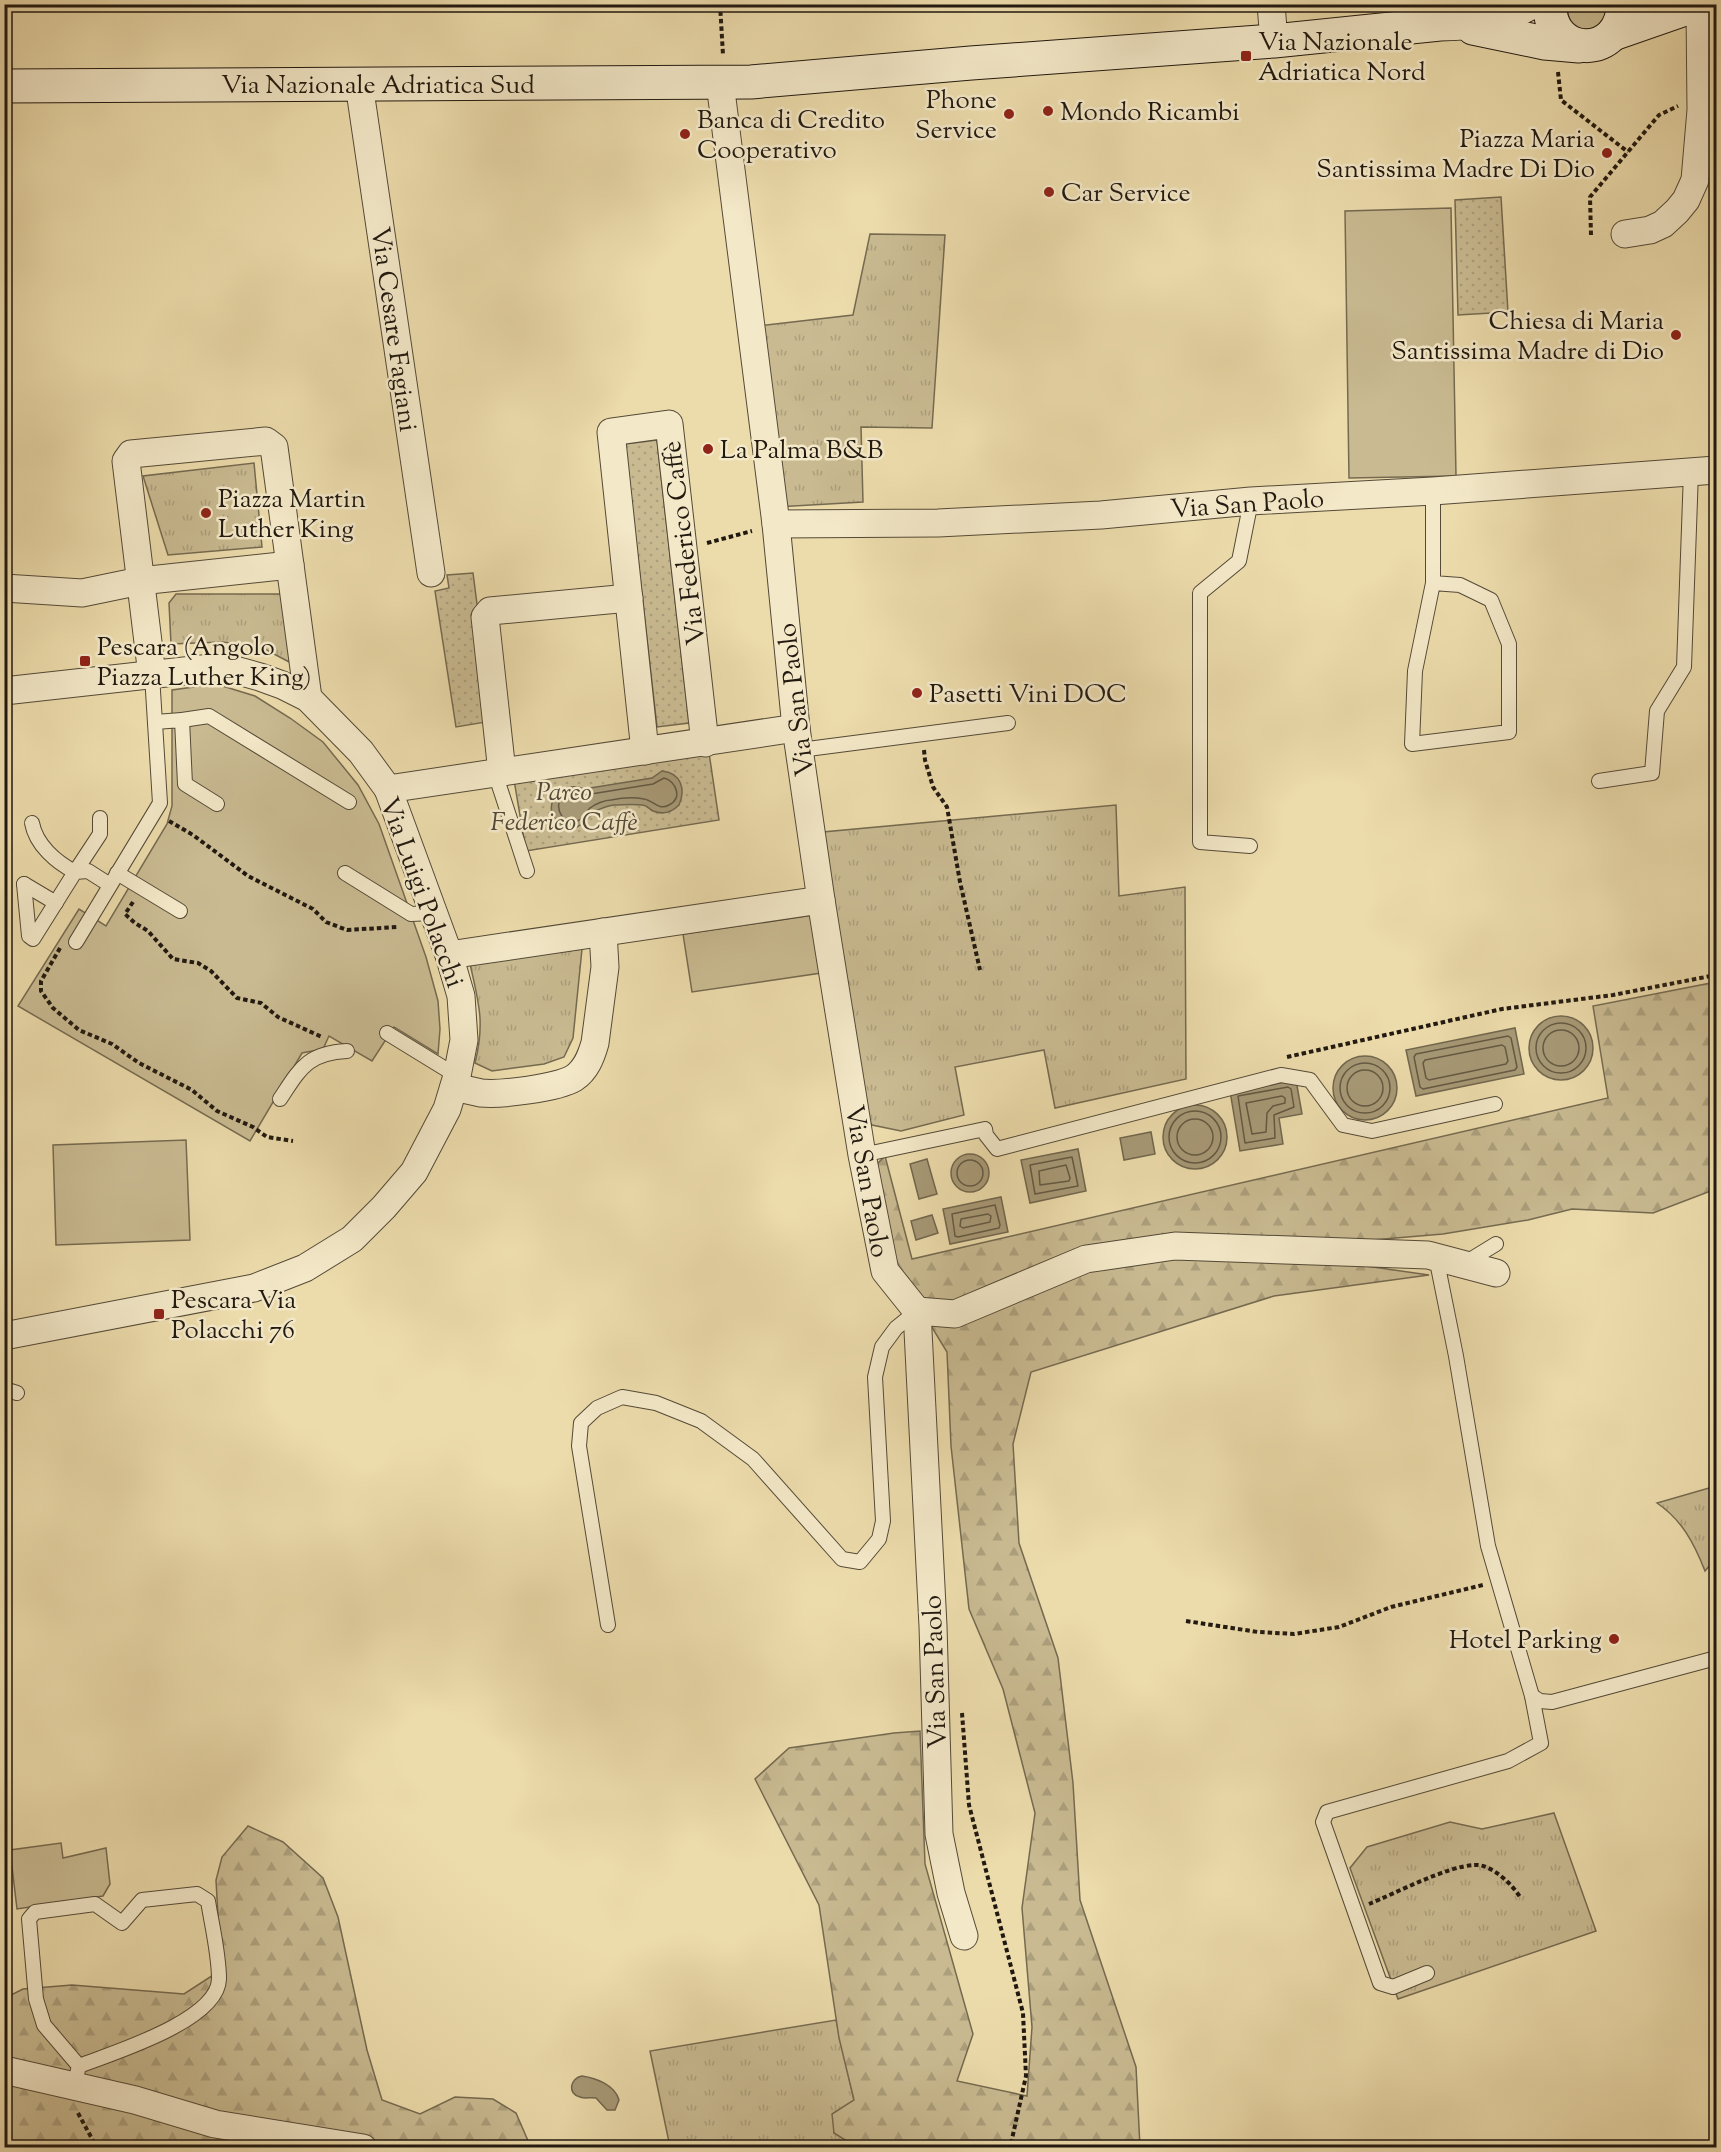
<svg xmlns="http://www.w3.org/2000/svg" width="1721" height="2152" font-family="'Sorts Mill Goudy',serif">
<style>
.grass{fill:url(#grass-tufts);stroke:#756a50;stroke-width:1.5}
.forest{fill:url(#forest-firs);stroke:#756a50;stroke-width:1.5}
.park{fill:url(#park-dots);stroke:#756a50;stroke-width:1.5}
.garden{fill:#c9ba91;stroke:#756a50;stroke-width:1.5}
.water{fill:#a79976;stroke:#71664d;stroke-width:1.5}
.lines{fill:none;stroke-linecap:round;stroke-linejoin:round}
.shore{stroke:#645943;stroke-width:1.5}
.lane-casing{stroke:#544a37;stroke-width:16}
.street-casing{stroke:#544a37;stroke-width:29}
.secondary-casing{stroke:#211910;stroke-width:35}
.path{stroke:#211910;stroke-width:4;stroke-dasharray:4.5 3;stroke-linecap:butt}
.lane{stroke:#f3e8c8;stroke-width:14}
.street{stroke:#f3e8c8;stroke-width:27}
.secondary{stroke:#f3e8c8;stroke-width:33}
.poi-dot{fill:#8f2418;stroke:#f3e8c8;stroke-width:2}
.labels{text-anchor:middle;stroke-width:5;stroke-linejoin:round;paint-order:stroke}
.poi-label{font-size:26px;fill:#211910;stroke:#f3e8c8;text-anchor:start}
.street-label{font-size:26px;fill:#211910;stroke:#f3e8c8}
.park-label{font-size:26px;font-style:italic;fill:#534937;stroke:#f3e8c8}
</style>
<defs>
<pattern id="grass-tufts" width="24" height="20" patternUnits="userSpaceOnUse" patternTransform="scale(1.5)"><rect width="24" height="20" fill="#c9ba91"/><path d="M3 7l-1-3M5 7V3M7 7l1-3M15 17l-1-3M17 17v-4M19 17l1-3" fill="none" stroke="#ac9f7c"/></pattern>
<pattern id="forest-firs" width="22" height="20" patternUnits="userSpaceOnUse" patternTransform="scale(1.5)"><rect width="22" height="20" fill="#c9ba91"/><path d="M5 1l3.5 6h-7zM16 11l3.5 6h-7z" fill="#ac9f7c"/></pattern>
<pattern id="park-dots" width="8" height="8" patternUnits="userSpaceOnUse" patternTransform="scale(1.5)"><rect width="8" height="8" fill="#c9ba91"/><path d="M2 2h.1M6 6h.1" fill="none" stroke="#ac9f7c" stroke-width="1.8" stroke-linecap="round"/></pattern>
</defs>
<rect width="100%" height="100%" fill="#ecdbab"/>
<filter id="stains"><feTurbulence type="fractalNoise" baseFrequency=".00333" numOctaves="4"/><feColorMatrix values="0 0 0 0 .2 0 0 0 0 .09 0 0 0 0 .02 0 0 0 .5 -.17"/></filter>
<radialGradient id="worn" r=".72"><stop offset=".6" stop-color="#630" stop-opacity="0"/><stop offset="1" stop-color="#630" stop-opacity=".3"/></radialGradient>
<g class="grass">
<path d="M870 234 945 235 932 428 861 427 863 502 776 507 757 326 853 315Z"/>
<path d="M254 463 262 547 168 555 143 476Z"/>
<path d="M176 594H281L293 664 259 646 222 642 171 644 169 603Z"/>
<path d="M1116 805 1119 896 1185 887 1186 1079 1055 1108 1044 1050 955 1067 964 1115 901 1131 872 1125 867 1118 823 832Z"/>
<path d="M582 949 573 1038 564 1057 544 1064 492 1071 475 1063C485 1023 479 1004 470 964Z"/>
<path d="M1716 1486V1558L1705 1571C1694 1543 1682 1520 1657 1503Z"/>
<path d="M1554 1813 1596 1931 1398 1999 1350 1868 1367 1847 1450 1822 1482 1829Z"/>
<path d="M836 2020 854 2100 834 2133 858 2147H670L650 2051Z"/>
</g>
<g class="forest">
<path d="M1716 982V1189L1653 1213 1572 1209 1528 1220 1443 1234 1372 1240 1345 1263 1429 1275 1274 1296 1031 1372 1013 1444 1019 1543 1058 1658 1073 1783 1080 1900 1136 2067 1140 2147 858 2148 834 2133 832 2114 854 2100 839 2038 819 1905 755 1779 789 1748 894 1733 920 1731 925 1864 973 2034 957 2081 1027 2096 1032 2027 1022 1908 1035 1813 1003 1689 969 1609 951 1446 947 1352 905 1283 886 1234 872 1169 885 1156 912 1259 1608 1098 1593 1006Z"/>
<path d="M248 1826 283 1842 323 1878 338 1917 367 2050 382 2100 420 2114 455 2097 493 2099 516 2113 529 2143 536 2147 5 2148V1998L23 1989 72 1985 184 1994 221 1970 216 1880 222 1857Z"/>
</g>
<g class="park">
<path d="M1501 197 1508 312 1458 315 1455 200Z"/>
<path d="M657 440 689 723 657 727 625 444Z"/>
<path d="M473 573 492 721 456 727 435 591 449 588 447 575Z"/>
<path d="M708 746 719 820 526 851 513 774Z"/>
</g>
<g class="garden">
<path d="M1567 5H1608L1607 17 1592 31C1575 29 1567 22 1567 5Z"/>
<path d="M1451 208 1456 476 1349 478 1345 211Z"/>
<path d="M216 684 255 696 290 718 323 742 358 785 379 824 426 957 438 1001 440 1029 438 1054 394 1027 372 1061 329 1036 323 1049 302 1053 250 1141 18 1006 79 909 106 926 167 824 172 806V690Z"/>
<path d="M813 915 821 973 692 992 683 934Z"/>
<path d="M186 1140 190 1240 56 1245 53 1145Z"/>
<path d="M61 1843 63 1858 106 1848 110 1884 103 1896 17 1909 10 1850Z"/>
</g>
<g class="water">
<path d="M662 771C681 773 686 789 679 805 672 812 663 815 653 811 649 809 647 805 642 805 633 804 622 805 614 805 608 806 601 808 596 811 584 818 580 836 561 824 539 811 558 778 584 789L652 778Z"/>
<circle cx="1561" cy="1048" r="32"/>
<path d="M1515 1028 1524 1074 1416 1096 1406 1050Z"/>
<circle cx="1365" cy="1088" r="32"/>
<path d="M1296 1080 1302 1114 1279 1118 1283 1144 1240 1151 1230 1091Z"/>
<circle cx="1195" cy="1137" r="32"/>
<path d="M1151 1132 1155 1154 1124 1160 1120 1138Z"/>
<path d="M1078 1149 1086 1191 1030 1203 1021 1160Z"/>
<circle cx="970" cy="1173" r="19"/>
<path d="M927 1159 937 1194 919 1199 910 1164Z"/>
<path d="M1001 1197 1008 1232 950 1244 943 1209Z"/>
<path d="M932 1215 938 1233 916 1240 911 1221Z"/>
<path d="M582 2076C596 2078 615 2085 619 2100L615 2110H607L596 2098C590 2097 585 2099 580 2097 567 2094 570 2078 582 2076Z"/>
</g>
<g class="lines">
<g class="shore">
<path d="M664 778C676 781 683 798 669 805 658 811 653 800 644 799 634 797 621 798 611 800 605 800 595 804 590 808 587 811 585 816 581 819 568 828 556 814 559 802L568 793 585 795 653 784Z"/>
<circle cx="1561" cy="1048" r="25"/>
<circle cx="1561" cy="1048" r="18"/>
<path d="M1508 1036 1511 1038 1517 1067 1515 1070 1423 1089 1420 1087 1414 1057 1416 1054Z"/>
<path d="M1502 1045 1505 1047 1508 1061 1506 1064 1429 1080 1426 1078 1423 1063 1425 1060Z"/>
<circle cx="1365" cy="1088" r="25"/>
<circle cx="1365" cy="1088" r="18"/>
<path d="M1288 1087 1291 1089 1294 1107 1274 1115 1275 1138 1245 1143 1238 1096Z"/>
<path d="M1282 1096 1285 1098V1103L1273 1106 1267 1113 1266 1132 1252 1134 1246 1103Z"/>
<circle cx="1195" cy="1137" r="26"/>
<circle cx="1195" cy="1137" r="18"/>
<path d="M1072 1157 1078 1186 1035 1194 1030 1165Z"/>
<circle cx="970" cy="1173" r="13"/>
<path d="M1066 1165 1070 1178 1069 1181 1040 1185 1039 1171Z"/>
<path d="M995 1205 1000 1225 999 1228 958 1237 955 1236 952 1214Z"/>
<path d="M988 1214 991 1216 990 1222 963 1228 960 1226 961 1219Z"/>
</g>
<g class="lane-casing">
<g id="lane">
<path d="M1433 583 1460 585 1491 600 1509 644V732L1412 744 1415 671 1433 583V491"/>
<path d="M182 720 209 716 349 802"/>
<path d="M155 722 182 720 185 784 217 804"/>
<path d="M800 750 1008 723"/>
<path d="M495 773 527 871"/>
<path d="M1599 781 1652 773 1657 711 1684 667 1691 472"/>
<path d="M32 823C36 845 56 862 75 872L100 834V818"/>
<path d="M1250 846 1200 842V593L1239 561 1251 501"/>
<path d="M117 873 180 911"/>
<path d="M345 873 411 914 433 913"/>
<path d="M24 884 29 936 33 939 75 872 88 871 110 885"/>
<path d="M24 884 56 903"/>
<path d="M76 942 160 803 152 675"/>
<path d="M387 1033 457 1076"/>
<path d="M280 1099C300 1069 307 1053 347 1051"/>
<path d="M862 1155 985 1129 986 1135 997 1149 1281 1075 1310 1080 1343 1125 1372 1131 1495 1104"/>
<path d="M1465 1263 1496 1244"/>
<path d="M4 1389 17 1393"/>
<path d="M608 1625 579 1446 581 1423 597 1408 622 1397 656 1403 701 1421 753 1459 842 1559 860 1562 879 1539 883 1521 875 1377 882 1347 896 1328 917 1311"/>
<path d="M1532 1696 1540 1701 1552 1702 1716 1658"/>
<path d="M1427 1973 1393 1987 1380 1983 1323 1822 1327 1812 1508 1761 1541 1743 1532 1696 1488 1546 1456 1356 1436 1257"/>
<path d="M74 2086 79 2066 44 2025 36 1999 29 1919 35 1912 95 1904 122 1923 142 1900 197 1894 208 1901C212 1926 219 1954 219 1979 218 2021 112 2053 79 2066"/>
</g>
</g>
<g class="street-casing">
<g id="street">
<path d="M1271 4 1274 41"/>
<path d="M720 83 776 524 796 728 821 900 862 1155 885 1271 917 1311 933 1626 939 1834 951 1893 964 1936"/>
<path d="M359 84 431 573"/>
<path d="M1625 234 1650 230 1663 224 1677 211 1686 200 1695 180 1701 110 1700 8"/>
<path d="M776 524 938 523 1101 515 1251 501 1433 491 1716 470"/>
<path d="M4 588 82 593 140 581 290 565"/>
<path d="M152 675 126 461 131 454 266 441 274 447 308 698"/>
<path d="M4 691 211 668 235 670 260 677 282 685 308 698 361 752 388 789 449 955 461 996 464 1040 457 1076 447 1109 414 1172 384 1207 352 1239 305 1268 254 1288 4 1336"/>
<path d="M645 751 611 432 669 424 705 743"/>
<path d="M502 772 485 617 490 611 629 598"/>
<path d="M388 789 796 728"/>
<path d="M449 955 821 900"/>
<path d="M454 1087C463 1089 472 1091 481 1093 501 1095 557 1088 574 1078 586 1070 591 1057 595 1043L605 967 603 932"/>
<path d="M917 1311 955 1314 1086 1259 1175 1246 1428 1255 1496 1273"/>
<path d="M4 2070 135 2100 215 2124 363 2148"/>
</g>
</g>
<g class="secondary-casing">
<g id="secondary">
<path d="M1550 4C1548 59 1623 60 1623 4"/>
<path d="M1667 4 1685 9 1716 7"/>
<path d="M1473 28 1545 43 1579 46"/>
<path d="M1613 34 1685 9"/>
<path d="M4 86 751 82 971 63 1274 41 1440 24C1470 24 1501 19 1528 4"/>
</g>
</g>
<g class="path">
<path d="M720 4 723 55"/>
<path d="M1558 72 1561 100 1628 152"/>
<path d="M1591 235 1590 197 1659 115 1678 106"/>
<path d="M707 543 752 531"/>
<path d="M924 750 925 760 933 787 947 807 960 882 980 970"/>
<path d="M169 821 193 835 248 876 313 909 326 922 347 930 397 927"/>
<path d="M133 902 125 914 135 923 148 931 173 959 198 963 211 971 237 998 261 1003 278 1017 322 1037"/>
<path d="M60 948 41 981V991L53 1008 79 1030 112 1044 139 1063 192 1090 217 1111 253 1127 267 1137 293 1141"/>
<path d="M1287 1057 1502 1009 1613 995 1716 975"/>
<path d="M1186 1621 1258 1632 1294 1634 1339 1627 1391 1607 1483 1585"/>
<path d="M962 1713 969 1805 1023 2013 1026 2076 1010 2148"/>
<path d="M1369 1904C1396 1893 1447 1866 1475 1865 1491 1864 1512 1884 1520 1897"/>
<path d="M78 2113 97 2148"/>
</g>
<use href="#lane" class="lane"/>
<use href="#street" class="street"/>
<use href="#secondary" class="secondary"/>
</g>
<g class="poi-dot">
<rect x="1240" y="50" width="12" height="12" rx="3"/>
<circle cx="1048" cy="111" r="6"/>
<circle cx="1009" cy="114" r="6"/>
<circle cx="685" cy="134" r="6"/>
<circle cx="1607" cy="153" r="6"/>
<circle cx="1049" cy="192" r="6"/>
<circle cx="1676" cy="335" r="6"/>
<circle cx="708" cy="449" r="6"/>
<circle cx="206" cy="513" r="6"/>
<rect x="79" y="655" width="12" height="12" rx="3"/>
<circle cx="917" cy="693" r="6"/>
<rect x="153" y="1308" width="12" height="12" rx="3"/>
<circle cx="1614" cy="1639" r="6"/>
</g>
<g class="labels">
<g class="poi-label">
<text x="1258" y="50">Via Nazionale<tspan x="1258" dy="30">Adriatica Nord</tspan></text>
<text x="997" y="108" text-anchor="end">Phone<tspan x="997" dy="30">Service</tspan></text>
<text x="1060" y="120">Mondo Ricambi</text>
<text x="697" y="128">Banca di Credito<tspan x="697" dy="30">Cooperativo</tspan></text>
<text x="1595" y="147" text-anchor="end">Piazza Maria<tspan x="1595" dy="30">Santissima Madre Di Dio</tspan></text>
<text x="1061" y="201">Car Service</text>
<text x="1664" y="329" text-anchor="end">Chiesa di Maria<tspan x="1664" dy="30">Santissima Madre di Dio</tspan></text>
<text x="720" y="458">La Palma B&amp;B</text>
<text x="218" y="507">Piazza Martin<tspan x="218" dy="30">Luther King</tspan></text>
<text x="97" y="655">Pescara (Angolo<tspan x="97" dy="30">Piazza Luther King)</tspan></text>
<text x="929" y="702">Pasetti Vini DOC</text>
<text x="171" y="1308">Pescara Via<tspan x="171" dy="30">Polacchi 76</tspan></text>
<text x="1602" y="1648" text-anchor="end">Hotel Parking</text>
</g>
<g class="street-label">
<text x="378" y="93">Via Nazionale Adriatica Sud</text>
<text transform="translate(395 329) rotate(82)" y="9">Via Cesare Fagiani</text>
<text transform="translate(1247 503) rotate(-4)" y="9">Via San Paolo</text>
<text transform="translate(683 543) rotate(-97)" y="9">Via Federico Caffè</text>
<text transform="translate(795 700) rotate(-97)" y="9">Via San Paolo</text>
<text transform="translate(423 892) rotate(70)" y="9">Via Luigi Polacchi</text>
<text transform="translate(868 1181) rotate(80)" y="9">Via San Paolo</text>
<text transform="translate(934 1672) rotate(-92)" y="9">Via San Paolo</text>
</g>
<g class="park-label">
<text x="564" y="800">Parco<tspan x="564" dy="30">Federico Caffè</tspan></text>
</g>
</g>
<rect width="1721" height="2152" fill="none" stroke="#ecdbab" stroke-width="24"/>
<rect x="6" y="6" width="1709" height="2140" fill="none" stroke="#211910" stroke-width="3"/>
<rect x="12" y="12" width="1697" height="2128" fill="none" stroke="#211910" stroke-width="1.5"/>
<rect width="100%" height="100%" filter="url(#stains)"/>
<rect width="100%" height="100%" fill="url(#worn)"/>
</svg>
